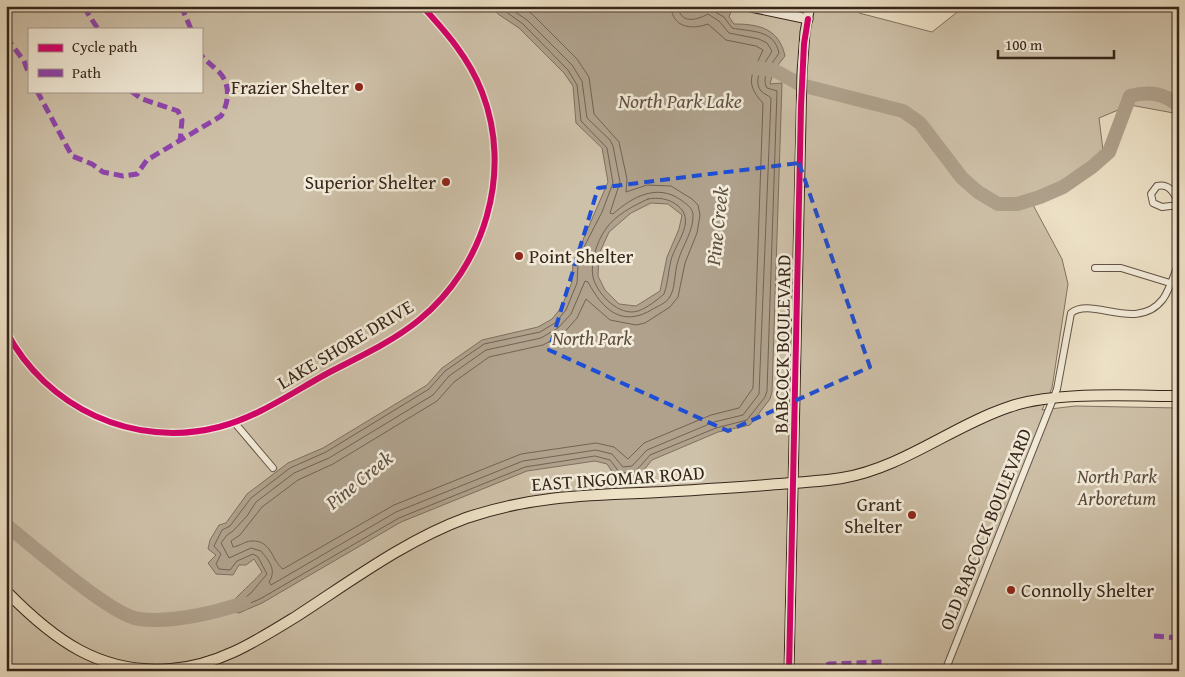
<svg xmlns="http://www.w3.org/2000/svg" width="1185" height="677" font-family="'Gentium Book Plus',serif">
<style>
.green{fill:#cec1a9;stroke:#827362;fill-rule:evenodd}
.water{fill:#afa18c;stroke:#7f6f5f;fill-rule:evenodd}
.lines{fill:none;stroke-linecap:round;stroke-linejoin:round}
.shore{stroke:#726354;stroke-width:1}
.river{stroke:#afa18c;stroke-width:14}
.street-casing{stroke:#645446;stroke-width:8}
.secondary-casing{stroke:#36251b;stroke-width:11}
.primary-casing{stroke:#36251b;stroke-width:12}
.street{stroke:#f3ecda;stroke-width:6}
.secondary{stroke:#f3ecda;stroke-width:9}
.primary{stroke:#ede1c6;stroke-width:10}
.quiet{stroke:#8e44ad;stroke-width:5;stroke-dasharray:10 5;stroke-linecap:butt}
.cycleway-casing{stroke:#f3ecda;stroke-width:9}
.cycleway{stroke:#d6006c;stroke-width:6}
.marked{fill:none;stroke:#1d4ed8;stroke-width:4;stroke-dasharray:10 6;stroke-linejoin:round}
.poi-dot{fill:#8f2418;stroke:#f3ecda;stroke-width:2}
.labels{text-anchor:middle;stroke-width:5;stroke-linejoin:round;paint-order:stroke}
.poi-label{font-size:19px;fill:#36251b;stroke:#f3ecda;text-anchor:end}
.park-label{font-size:19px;font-style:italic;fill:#5c4c3e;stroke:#f3ecda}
.street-label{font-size:19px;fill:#36251b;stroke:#f3ecda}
.water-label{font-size:20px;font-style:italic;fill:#605043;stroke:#f3ecda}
</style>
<rect width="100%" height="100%" fill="#ede1c6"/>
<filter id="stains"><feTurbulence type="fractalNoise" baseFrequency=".004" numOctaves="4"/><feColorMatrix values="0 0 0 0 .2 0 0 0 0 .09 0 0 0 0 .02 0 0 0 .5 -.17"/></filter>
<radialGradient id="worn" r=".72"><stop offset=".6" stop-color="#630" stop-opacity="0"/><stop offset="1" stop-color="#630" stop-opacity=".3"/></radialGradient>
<path class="green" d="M6 6H860L859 13 932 32 965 6H1179V114L1130 105 1099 118 1104 158 1032 203 1062 259 1068 284 1052 388 1042 410 1075 406 1179 408V671H6ZM29 29H201V91H29Z"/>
<path class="water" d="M491 6H686L691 9 712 6 731 12 729 17 734 24C760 24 779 29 785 56L774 70 770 84 782 83 772 392 770 399 750 425 718 432 652 460 638 477 617 479 607 464 595 461 527 471 401 522 262 603 239 613 227 610C230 601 254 582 262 572L254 559 246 565H239L233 575 216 574 208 563 216 555 208 549 210 540 219 525 226 523 247 494 288 463 323 448 427 385 442 368 482 340 538 327 552 319 561 308 572 282 573 263 608 182 602 148 576 123 573 86 564 73 519 28 498 14ZM651 203 668 204 682 215 679 229 667 257 660 291 636 306 619 304 605 290 598 276 599 254 609 232 631 213Z"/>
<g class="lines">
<g class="shore">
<path d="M498 6 523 24 568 70 577 85 581 121 607 148 613 183 602 212 585 245 578 264 577 283 566 310 555 323 540 332 484 344 445 371 429 389 326 452 290 468 251 498 230 526 222 530 214 546 221 554 216 564 219 569 230 570 237 561 253 554 258 557 267 574 251 593 237 604 238 608 260 599 399 518 525 467 595 456 610 460 620 473 635 472 650 455 716 428 747 420 765 397 767 391 777 91 767 88C760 76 773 63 779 53 774 29 751 32 732 28L724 17 715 12 713 6"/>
<path d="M506 6 527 20 572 65 582 81 587 118 610 140 613 146 620 182 610 213 613 214C632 197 657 183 681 200 686 204 692 207 693 214 694 231 682 246 678 261 674 272 676 289 669 298 666 303 658 306 653 309 622 328 603 310 588 282L585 281 571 314 558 328 541 338 486 350 449 376 433 395 329 458 294 473 256 502 247 516 233 531 227 535 221 543 229 558 251 548 261 551C269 561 277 570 269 582L271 585 396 512 523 461 596 450 612 454 623 467 632 466 647 450 714 422 743 415 759 394 771 98C768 95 764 94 761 91 751 78 767 61 772 51L767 43 759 39 729 33 719 21 708 14C697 20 680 25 678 6"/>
<path d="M520 6 532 14 577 59 589 77 594 114 619 142 627 179 626 192 647 185 671 186 692 199 698 205 700 215 697 233 685 263 678 297 670 307 645 323 636 325 610 320 586 299 577 318 562 335 543 345 489 357 454 382 437 401 333 464 298 480 262 507 240 535 231 541 233 547C240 546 245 541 252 541 272 540 272 562 283 569L394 505 521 454 596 443 614 447 628 459 644 443 711 415 739 408 753 388 763 103C743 82 753 73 763 50L756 46 726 40 708 24C692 30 672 28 671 6"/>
<path d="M648 199C659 197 669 199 677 205 697 220 676 242 671 260 668 272 668 284 664 294 657 300 647 308 638 311 619 317 597 294 593 277 590 262 597 242 605 230 615 215 633 206 648 199Z"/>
</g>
<g class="river">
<path d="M755 68 774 70 801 85 903 111 920 123 962 178 978 192 998 204H1017L1040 197 1063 187 1092 167 1109 152 1130 96C1149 91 1164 93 1179 106"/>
<path d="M6 525C33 546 110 615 139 619 172 623 213 613 244 603"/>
</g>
<g class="street-casing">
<g id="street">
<path d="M1179 202C1173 192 1169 183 1157 186L1151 194 1153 203 1162 207 1179 205"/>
<path d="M1095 268H1121L1170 283"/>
<path d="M6 331C46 408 134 449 219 427 258 417 293 392 328 373 359 357 392 342 419 320 485 266 513 172 482 92 469 58 446 32 422 6"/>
<path d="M234 422 273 468"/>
<path d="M945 671 1057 389 1071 313C1092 296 1137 333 1163 299 1170 289 1174 274 1179 263"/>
</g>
</g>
<g class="secondary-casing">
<g id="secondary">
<path d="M746 6 808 19"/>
<path d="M789 671 802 73 805 32 810 6"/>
</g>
</g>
<g class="primary-casing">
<path id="primary" d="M6 591C53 639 100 675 171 669 218 666 258 640 297 616 351 581 406 540 466 518 524 498 580 495 640 493 682 491 724 488 766 485 791 483 817 482 842 478 902 468 952 426 1009 407 1054 391 1130 396 1179 396"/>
</g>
<use href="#street" class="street"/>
<use href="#secondary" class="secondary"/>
<use href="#primary" class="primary"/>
<g class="quiet">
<path d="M88 6 87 12 98 29"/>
<path d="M181 6 191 29"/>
<path d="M6 37 24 61 29 74"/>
<path d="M37 91 72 156 92 164 103 172 123 176 137 174 147 160 221 116C229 103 231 84 219 72 213 66 207 62 201 55"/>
<path d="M131 91 142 99 178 111 182 120 180 142"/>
<path d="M1154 636 1179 638"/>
<path d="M813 671 829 664 882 662 890 671"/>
</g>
<g class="cycleway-casing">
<g id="cycleway">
<path d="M6 331C46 408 134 449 219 427 258 417 293 392 328 373 359 357 392 342 419 320 485 266 513 172 482 92 469 58 446 32 422 6"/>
<path d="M789 671 801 106 804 44 808 19"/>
</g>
</g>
<use href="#cycleway" class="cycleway"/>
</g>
<path class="marked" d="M799 163 870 367 728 431 549 350 598 188Z"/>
<g class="poi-dot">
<circle cx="359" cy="87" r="5"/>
<circle cx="446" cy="182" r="5"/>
<circle cx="519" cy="256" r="5"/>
<circle cx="912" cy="515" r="5"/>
<circle cx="1011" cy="590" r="5"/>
</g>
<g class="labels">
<g class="poi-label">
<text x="349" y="94">Frazier Shelter</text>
<text x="436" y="189">Superior Shelter</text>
<text x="529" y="263" text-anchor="start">Point Shelter</text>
<text x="902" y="511">Grant<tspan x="902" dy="22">Shelter</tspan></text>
<text x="1021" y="597" text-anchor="start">Connolly Shelter</text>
</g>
<g class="park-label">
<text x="592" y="345">North Park</text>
<text x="1117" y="483">North Park<tspan x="1117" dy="22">Arboretum</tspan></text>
</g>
<g class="street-label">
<text transform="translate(345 344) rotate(-31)" y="7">LAKE SHORE DRIVE</text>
<text transform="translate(782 344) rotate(-89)" y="7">BABCOCK BOULEVARD</text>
<text transform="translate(618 478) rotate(-4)" y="7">EAST INGOMAR ROAD</text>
<text transform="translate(985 529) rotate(-68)" y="7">OLD BABCOCK BOULEVARD</text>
</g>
<g class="water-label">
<text x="680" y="108">North Park Lake</text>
<text transform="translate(717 226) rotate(-84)" y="7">Pine Creek</text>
<text transform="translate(359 480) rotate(-39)" y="7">Pine Creek</text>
</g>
</g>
<rect width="1185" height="677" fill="none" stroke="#ede1c6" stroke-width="25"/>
<rect x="8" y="8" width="1170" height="662" fill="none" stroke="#36251b" stroke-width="2.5"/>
<rect x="12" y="12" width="1160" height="652" fill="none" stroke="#36251b"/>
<rect x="28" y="28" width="175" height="65" fill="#f3ecda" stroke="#a79c8e"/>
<rect x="38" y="44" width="25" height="8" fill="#d6006c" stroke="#a79c8e"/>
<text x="72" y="52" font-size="15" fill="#36251b">Cycle path</text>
<rect x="38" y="69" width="25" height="8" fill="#8e44ad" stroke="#a79c8e"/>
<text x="72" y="78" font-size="15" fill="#36251b">Path</text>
<path d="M998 50v8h116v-8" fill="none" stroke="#36251b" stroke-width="2.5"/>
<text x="1005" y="50" font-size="15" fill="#36251b" stroke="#f3ecda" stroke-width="4" paint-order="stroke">100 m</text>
<rect width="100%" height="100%" filter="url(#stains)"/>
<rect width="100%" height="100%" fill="url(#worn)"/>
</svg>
